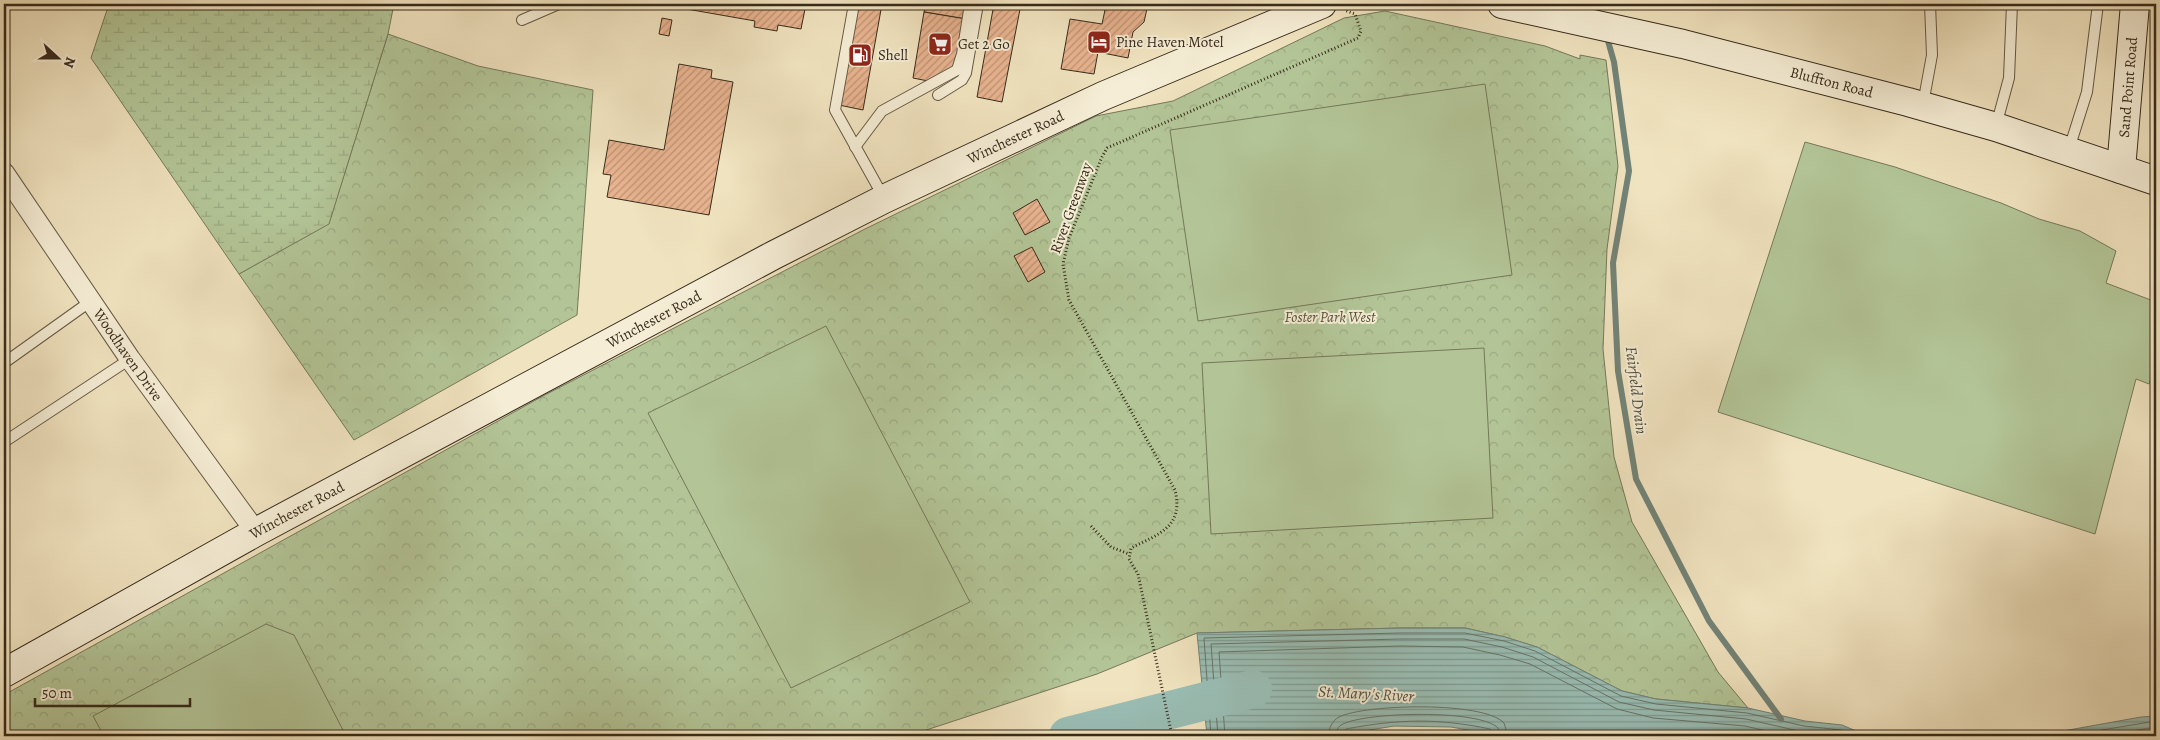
<svg xmlns="http://www.w3.org/2000/svg" width="2160" height="740" font-family="Alegreya,serif">
<style>
.forest{fill:url(#forest-crowns);stroke:#757859}
.wetland{fill:url(#wetland-marsh);stroke:#757859}
.garden{fill:#b3c597;stroke:#757859}
.water{fill:url(#water-rules);stroke:#728377}
.lines{fill:none;stroke-linecap:round;stroke-linejoin:round}
.shore{stroke:#687468;stroke-width:1}
.stream{stroke:#728377;stroke-width:6}
.river{stroke:#9abeb5;stroke-width:38}
.building{fill:url(#building-hatch);stroke:#372b1b}
.lane-casing{stroke:#655944;stroke-width:12}
.street-casing{stroke:#655944;stroke-width:22}
.secondary-casing{stroke:#372b1b;stroke-width:30}
.path{stroke:#372b1b;stroke-width:3;stroke-dasharray:1 2.5;stroke-linecap:butt}
.lane{stroke:#f5edd5;stroke-width:10}
.street{stroke:#f5edd5;stroke-width:20}
.secondary{stroke:#f5edd5;stroke-width:28}
.labels{text-anchor:middle;stroke-width:4;stroke-linejoin:round;paint-order:stroke}
.poi-label{font-size:15px;fill:#372b1b;stroke:#f5edd5;text-anchor:start}
.street-label{font-size:15px;fill:#372b1b;stroke:#f5edd5}
.park-label{font-size:15px;font-style:italic;fill:#56523a;stroke:#f5edd5}
.water-label{font-size:16px;font-style:italic;fill:#505042;stroke:#f5edd5}
</style>
<defs>
<pattern id="forest-crowns" width="20" height="18" patternUnits="userSpaceOnUse" patternTransform="scale(1.25)"><rect width="20" height="18" fill="#b3c597"/><path d="M2 6a3 3 0 1 1 6 0M12 15a3 3 0 1 1 6 0" fill="none" stroke="#9ba982"/></pattern>
<pattern id="wetland-marsh" width="20" height="14" patternUnits="userSpaceOnUse" patternTransform="scale(1.25)"><rect width="20" height="14" fill="#b3c597"/><path d="M1 5h8M5 5V1M11 12h8M15 12V8" fill="none" stroke="#9ba982"/></pattern>
<pattern id="water-rules" width="6" height="5" patternUnits="userSpaceOnUse" patternTransform="scale(1.25)"><rect width="6" height="5" fill="#9abeb5"/><path d="M0 2.5h6" fill="none" stroke="#7e9b92"/></pattern>
<pattern id="building-hatch" width="6" height="6" patternUnits="userSpaceOnUse" patternTransform="scale(1.25)"><rect width="6" height="6" fill="#e8b38f"/><path d="M-1 1l2-2M0 6l6-6M5 7l2-2" fill="none" stroke="#bd9274"/></pattern>
</defs>
<rect width="100%" height="100%" fill="#f0e3bf"/>
<filter id="stains"><feTurbulence type="fractalNoise" baseFrequency=".004" numOctaves="4"/><feColorMatrix values="0 0 0 0 .2 0 0 0 0 .09 0 0 0 0 .02 0 0 0 .5 -.17"/></filter>
<radialGradient id="worn" r=".72"><stop offset=".6" stop-color="#630" stop-opacity="0"/><stop offset="1" stop-color="#630" stop-opacity=".3"/></radialGradient>
<g class="forest">
<path d="M1385 11 1545 46 1580 59V55L1606 60 1618 166 1607 249 1603 349 1614 457 1632 522 1718 672 1748 708 1656 699 1622 691 1537 647 1505 637 1465 628H1400L1197 633 1097 674 908 736H4V695L543 396 863 230 1096 116 1173 101 1344 18Z"/>
<path d="M388 34 478 66 593 90 577 315 354 440 239 274 329 223Z"/>
</g>
<path class="wetland" d="M109 4H394L388 34 329 224 239 274 91 58Z"/>
<g class="garden">
<path d="M1485 84 1512 275 1198 321 1170 130Z"/>
<path d="M1805 142 1895 167 2001 203 2039 219 2080 231 2116 251 2106 283 2156 302V363L2149 384 2136 379 2095 534 1718 412Z"/>
<path d="M826 326 970 602 791 688 648 413Z"/>
<path d="M1484 348 1493 518 1211 534 1202 363Z"/>
<path d="M266 624 294 635 346 736H104L93 716Z"/>
</g>
<g class="water">
<path d="M1400 628H1465L1505 637 1537 647 1622 691 1656 699 1748 708 1805 721 1842 725 1868 736H1501L1451 727 1394 726 1334 736H1207L1197 633Z"/>
<path d="M2156 716V736H2035L2141 717Z"/>
</g>
<g class="lines">
<g class="shore">
<path d="M1211 736 1204 638 1400 633H1465L1504 641 1535 651 1621 696 1656 704 1747 713 1804 726 1841 730 1856 736"/>
<path d="M1218 736 1211 644 1400 639H1464L1502 647 1533 657 1619 702 1654 710 1746 719 1803 732 1840 736"/>
<path d="M1225 736 1219 652 1400 646 1463 647 1500 655 1530 664 1617 709 1653 718 1745 726 1788 736"/>
<path d="M1328 736C1329 728 1332 721 1339 717 1365 704 1484 701 1504 723L1508 736"/>
<path d="M1336 736C1336 731 1338 726 1343 724 1367 712 1479 709 1498 728L1500 736"/>
<path d="M1342 736 1343 732 1346 729C1398 719 1438 718 1490 729L1493 732 1494 736"/>
<path d="M2066 736 2156 721"/>
<path d="M2101 736 2156 727"/>
</g>
<g class="stream">
<path d="M1596 4 1601 19"/>
<path d="M1606 34 1614 62 1629 171 1613 263 1618 371 1636 479 1709 621 1781 719"/>
</g>
<path class="river" d="M1068 736 1253 689"/>
</g>
<g class="building">
<path d="M658 4H806L801 29 778 25 777 31 754 27 755 21Z"/>
<path d="M857 4H882L863 110 839 105Z"/>
<path d="M926 4H969L966 19 924 12Z"/>
<path d="M994 4H1021L1002 102 977 97Z"/>
<path d="M1084 4H1148L1144 22 1133 32 1128 58 1098 52 1094 74 1061 69 1070 19 1102 24 1105 10Z"/>
<path d="M924 12 966 19 957 69 933 82 913 78Z"/>
<path d="M662 18 672 20 669 36 659 34Z"/>
<path d="M679 64 712 70 711 78 733 82 709 215 607 197 611 175 603 174 609 140 664 150Z"/>
<path d="M1037 199 1050 222 1025 235 1013 213Z"/>
<path d="M1032 247 1045 272 1028 282 1014 256Z"/>
</g>
<g class="lines">
<g class="lane-casing">
<g id="lane">
<path d="M854 4 835 110 884 198"/>
<path d="M522 20 559 4"/>
<path d="M938 95 962 80 966 73 978 4"/>
<path d="M1923 104 1932 55 1930 4"/>
<path d="M1996 126 2009 78 2012 4"/>
<path d="M855 147 882 111 957 70 962 54 970 4"/>
<path d="M2069 149 2087 92 2098 4"/>
<path d="M4 363 91 301"/>
<path d="M4 442 130 359"/>
</g>
</g>
<g class="street-casing">
<g id="street">
<path id="s1" d="M4 173 130 359 256 532"/>
</g>
</g>
<g class="secondary-casing">
<g id="secondary">
<path id="s2" d="M1502 4 1683 44 1908 102 1996 127 2156 181"/>
<path id="s3" d="M2121 169 2135 4"/>
<path id="s4" d="M4 673 256 532 774 255 884 199 1103 96 1322 4"/>
</g>
</g>
<g class="path">
<path d="M1091 526 1111 547 1129 554"/>
<path d="M1172 736 1138 574 1129 559 1131 548C1159 534 1184 527 1175 490L1069 300 1063 264 1069 238 1102 157 1107 148 1358 38 1361 31 1355 14 1344 10"/>
</g>
<use href="#lane" class="lane"/>
<use href="#street" class="street"/>
<use href="#secondary" class="secondary"/>
</g>
<defs>
<g id="hotel-square" transform="scale(1.25)"><rect x="-9" y="-9" width="18" height="18" rx="4" fill="#8f2418" stroke="#f5edd5"/><path d="M-6-4.5h1.5V1H6V5H4.5V3h-9V5H-6ZM-4 0a1.8 1.8 0 1 1 3.6 0ZM.5 0V-2.5h3Q6-2.5 6 0Z" fill="#fff"/></g>
<g id="supermarket-square" transform="scale(1.25)"><rect x="-9" y="-9" width="18" height="18" rx="4" fill="#8f2418" stroke="#f5edd5"/><path d="M-6-5.5h2.5l.6 2H6L4.5 2H-2.5L-4.4-4H-6ZM-1.5 3.2a1.3 1.3 0 1 0 .1 0ZM3 3.2a1.3 1.3 0 1 0 .1 0Z" fill="#fff"/></g>
<g id="fuel-square" transform="scale(1.25)"><rect x="-9" y="-9" width="18" height="18" rx="4" fill="#8f2418" stroke="#f5edd5"/><path d="M-5.5-6h7V0h2V4h1.3V-2.5L3-4.5l.8-.8L6-3V5H2.5V1h-1V6h-7ZM-4.2-4.7v3.2H.2V-4.7Z" fill="#fff"/></g>
</defs>
<g fill-rule="evenodd">
<use href="#hotel-square" x="1099" y="42"/>
<use href="#supermarket-square" x="940" y="44"/>
<use href="#fuel-square" x="860" y="55"/>
</g>
<g class="labels">
<g class="poi-label">
<text x="1116" y="47">Pine Haven Motel</text>
<text x="958" y="49">Get 2 Go</text>
<text x="878" y="60">Shell</text>
</g>
<g class="street-label">
<text dy="5" stroke="none"><textPath href="#s2" startOffset="339">Bluffton Road</textPath></text>
<text dy="5" stroke="none"><textPath href="#s3" startOffset="82">Sand Point Road</textPath></text>
<text dy="5" stroke="none"><textPath href="#s4" startOffset="1145">Winchester Road</textPath></text>
<text transform="translate(1071 208) rotate(-70)" y="5">River Greenway</text>
<text dy="5" stroke="none"><textPath href="#s4" startOffset="740">Winchester Road</textPath></text>
<text dy="5" stroke="none"><textPath href="#s1" startOffset="220">Woodhaven Drive</textPath></text>
<text dy="5" stroke="none"><textPath href="#s4" startOffset="335">Winchester Road</textPath></text>
</g>
<g class="park-label">
<text x="1330" y="322">Foster Park West</text>
</g>
<g class="water-label">
<text transform="translate(1637 390) rotate(83)" y="6">Fairfield Drain</text>
<text transform="translate(1366 693) rotate(3)" y="6">St. Mary's River</text>
</g>
</g>
<rect width="2160" height="740" fill="none" stroke="#f0e3bf" stroke-width="20"/>
<rect x="5" y="5" width="2150" height="730" fill="none" stroke="#372b1b" stroke-width="2.5"/>
<rect x="10" y="10" width="2140" height="720" fill="none" stroke="#372b1b"/>
<g transform="translate(58 58) rotate(111)" stroke="#f5edd5" stroke-width="4" paint-order="stroke">
<path d="M0-4L9 19L0 12L-9 19Z" fill="#372b1b"/>
<text y="-8" font-size="14" font-weight="bold" text-anchor="middle" fill="#372b1b">N</text>
</g>
<path d="M35 698v8h155v-8" fill="none" stroke="#372b1b" stroke-width="2.5"/>
<text x="42" y="698" font-size="15" fill="#372b1b" stroke="#f5edd5" stroke-width="4" paint-order="stroke">50 m</text>
<rect width="100%" height="100%" filter="url(#stains)"/>
<rect width="100%" height="100%" fill="url(#worn)"/>
</svg>
